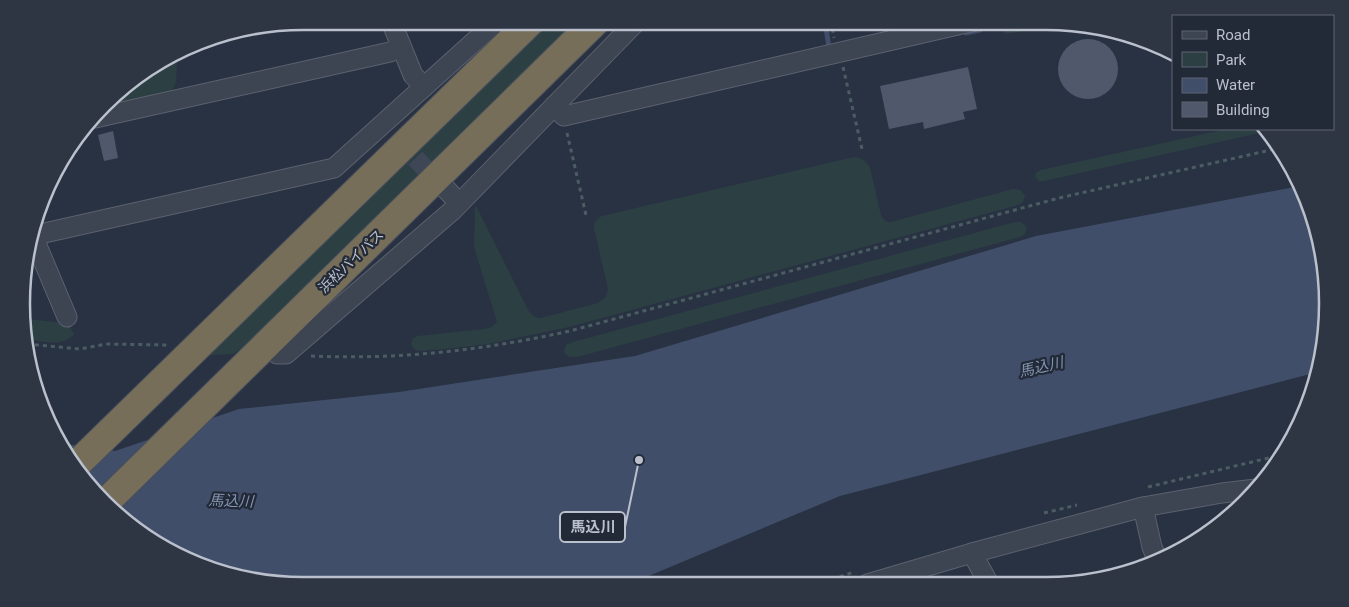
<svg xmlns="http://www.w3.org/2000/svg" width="1349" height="607" font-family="Roboto,'Noto Sans JP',sans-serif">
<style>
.green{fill:#2c4044}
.water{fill:#404e6a}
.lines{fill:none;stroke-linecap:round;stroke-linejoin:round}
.stream{stroke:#404e6a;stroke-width:5}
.building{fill:#4f596b}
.street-tunnel{stroke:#3f4757;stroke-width:19;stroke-dasharray:19 9;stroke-linecap:butt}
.street-casing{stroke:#5b626f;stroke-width:21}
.highway-casing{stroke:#484f5c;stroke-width:30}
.path{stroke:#4b5d62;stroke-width:3;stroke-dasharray:4 4;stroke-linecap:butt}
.street{stroke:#3d4452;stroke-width:19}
.highway{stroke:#776e5a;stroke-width:28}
.labels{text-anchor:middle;stroke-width:4.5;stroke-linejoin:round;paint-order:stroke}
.street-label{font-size:14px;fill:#bac0cc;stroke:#222937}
.water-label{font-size:15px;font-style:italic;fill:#8494b1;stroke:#222937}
.rim{fill:none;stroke:#bac0cc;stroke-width:2.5}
.leader{fill:none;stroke:#bac0cc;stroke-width:2}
.callout-dot{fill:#bac0cc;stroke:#222937;stroke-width:2}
.callout{fill:#222937;stroke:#bac0cc;stroke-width:2}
.callout-label{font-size:15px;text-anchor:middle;font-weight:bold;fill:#bac0cc}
</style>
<rect width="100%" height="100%" fill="#293242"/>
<g class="green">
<path d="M548 21H581L254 339 233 354 210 355 211 349Z"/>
<path d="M1029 21 1032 22 1034 25 1033 28 1030 30 1005 34 1003 31 1004 28 1007 26Z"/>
<path d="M177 57 176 83 170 94 104 108 118 91Z"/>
<path d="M1227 129H1262L1264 132 1044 181H1039L1035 177 1036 173 1041 170Z"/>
<path d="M854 157C863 158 866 161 870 168L881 215C883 220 885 222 891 222L1013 189 1020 190 1025 195 1023 202 1018 205 569 327 487 344 445 349 419 351 414 349 411 344 413 338 418 336 485 329 492 327 497 322 474 247 475 208 476 206 528 310C532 316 535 318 541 318L598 303C604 299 607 296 608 289L594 228C594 221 597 219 602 216Z"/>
<path d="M1015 222H1021L1027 227 1025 234 1020 237 577 357H569L564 352 566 345 573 342Z"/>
<path d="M27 319 63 323 70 327 74 334C63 348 42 341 27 339Z"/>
</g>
<path class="water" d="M1300 186 1306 195 1328 303 1314 373 840 496 627 585 303 586 196 564 117 516 58 443 115 451 239 409 399 392 635 356 1036 236Z"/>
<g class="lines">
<g class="stream">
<path d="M825 21 829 48"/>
<path d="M990 27 1018 21"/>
<path d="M966 33 980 30"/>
</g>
</g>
<g class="building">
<circle cx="1088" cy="69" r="30"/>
<path d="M968 67 977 109 963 112 965 119 924 129 923 122 889 129 880 86Z"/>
<path d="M113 131 118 158 104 161 98 135Z"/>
</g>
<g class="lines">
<path class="street-tunnel" d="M396 138 443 187"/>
<g class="street-casing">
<g id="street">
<path d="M391 21 413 75 424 87"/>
<path d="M554 106 564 116 975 21"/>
<path d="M95 118 390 52 401 47"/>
<path d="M446 189 459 203"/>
<path d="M32 234 67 317"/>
<path d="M31 236 334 168 497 21"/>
<path d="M267 344 277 354H286L453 210 637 21"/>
<path d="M1143 507 1152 547 1158 561"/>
<path d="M972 553 989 584"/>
<path d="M867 584 972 553 1143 507 1222 493 1256 489"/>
</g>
</g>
<g class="highway-casing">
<g id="highway">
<path d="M76 465 531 21"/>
<path d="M106 502 596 21"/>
</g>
</g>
<g class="path">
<path d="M831 21 834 38"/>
<path d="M843 67 862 149"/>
<path d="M567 133 586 215"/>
<path d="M27 344 80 349 106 344 168 345"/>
<path d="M311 356C399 360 485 350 570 331L1059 198 1275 149"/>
<path d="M1148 487 1281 455"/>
<path d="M1044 513 1077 505"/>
<path d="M817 584 854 572"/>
</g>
<use href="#street" class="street"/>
<use href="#highway" class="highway"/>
</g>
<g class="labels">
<g class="street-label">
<text transform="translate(351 261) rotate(-44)" y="5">浜松バイパス</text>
</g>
<g class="water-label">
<text transform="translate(1041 367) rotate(-13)" y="5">馬込川</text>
<text transform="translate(231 501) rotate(2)" y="5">馬込川</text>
</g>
</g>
<path d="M0 0H1349V607H0ZM303 30H1046A273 273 0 0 1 1319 303V304A273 273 0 0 1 1046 577H303A273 273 0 0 1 30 304V303A273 273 0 0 1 303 30Z" fill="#2e3543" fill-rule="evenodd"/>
<path class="rim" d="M303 30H1046A273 273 0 0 1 1319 303V304A273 273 0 0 1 1046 577H303A273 273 0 0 1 30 304V303A273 273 0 0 1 303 30Z"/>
<path class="leader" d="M639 460L625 527"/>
<circle class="callout-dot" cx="639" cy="460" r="5"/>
<rect class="callout" x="560" y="512" width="65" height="30" rx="5"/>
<g class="callout-label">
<text x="593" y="532">馬込川</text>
</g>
<rect x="1172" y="15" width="162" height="115" fill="#222937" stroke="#5f6573"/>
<rect x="1182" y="31" width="25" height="8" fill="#3d4452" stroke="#5f6573"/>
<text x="1216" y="40" font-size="15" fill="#bac0cc">Road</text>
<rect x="1182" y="52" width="25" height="15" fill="#2c4044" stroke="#5f6573"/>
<text x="1216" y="65" font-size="15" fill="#bac0cc">Park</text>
<rect x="1182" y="78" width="25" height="15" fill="#404e6a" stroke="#5f6573"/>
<text x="1216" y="90" font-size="15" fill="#bac0cc">Water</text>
<rect x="1182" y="102" width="25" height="15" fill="#4f596b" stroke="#5f6573"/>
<text x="1216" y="115" font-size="15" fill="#bac0cc">Building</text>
</svg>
